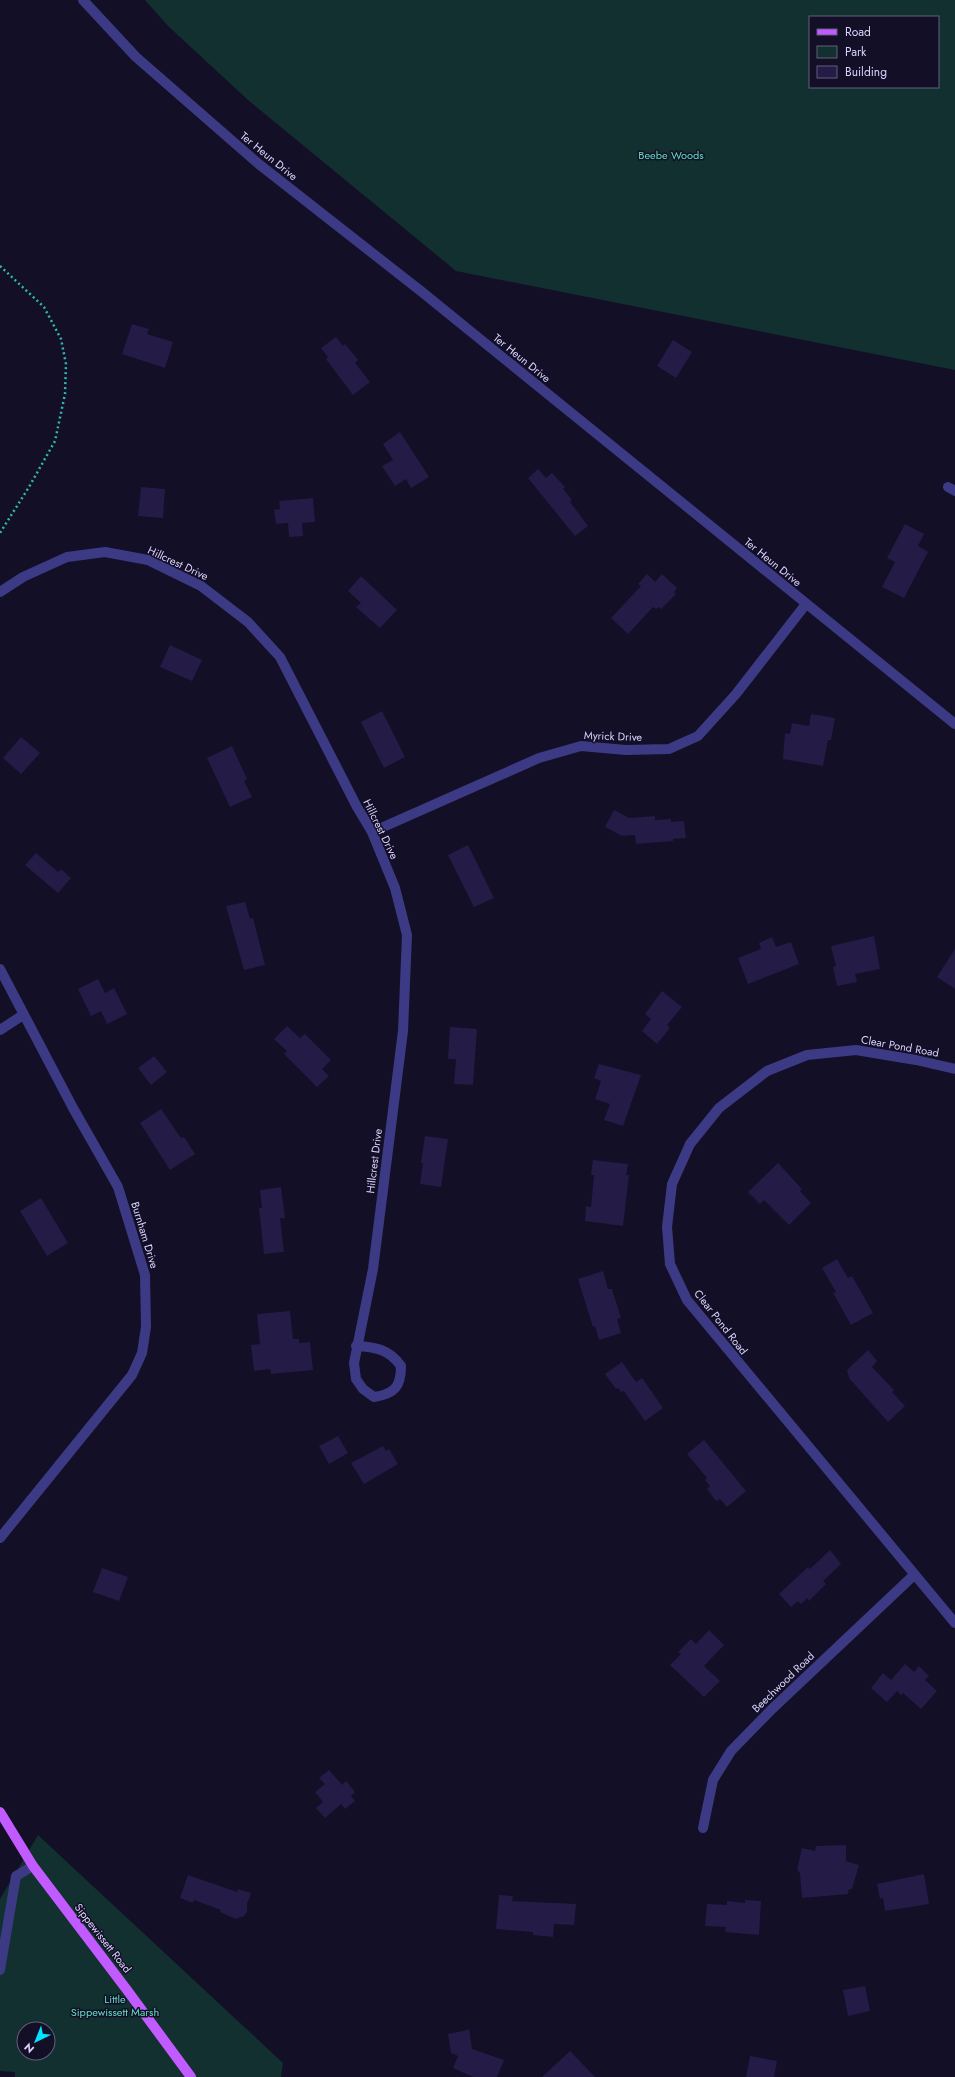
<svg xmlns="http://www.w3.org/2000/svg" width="955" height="2077" font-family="Jost,sans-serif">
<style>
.green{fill:#12302f;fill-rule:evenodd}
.building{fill:#241b47}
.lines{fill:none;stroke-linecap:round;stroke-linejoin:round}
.path{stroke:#2fb8b0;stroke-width:2.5;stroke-dasharray:2 3;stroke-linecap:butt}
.minor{stroke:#3d3a85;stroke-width:10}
.major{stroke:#c25bff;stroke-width:10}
.labels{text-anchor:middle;stroke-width:3;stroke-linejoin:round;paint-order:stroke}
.park-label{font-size:11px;fill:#5fe0c0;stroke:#130f26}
.street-label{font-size:11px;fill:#d9d4ff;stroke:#130f26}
</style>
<rect width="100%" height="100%" fill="#130f26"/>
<g class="green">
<path d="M145 0H955V370L456 271 248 100 168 26ZM810 17H938V87H810Z"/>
<path d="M38 1835 283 2063 281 2077H15V2072L0 2071V1899ZM24 2029H48V2053H24Z"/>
</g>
<g class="building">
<path d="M132 324 149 329 147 334 173 342 165 368 122 354Z"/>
<path d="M336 337 343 346 345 344 358 360 355 363 370 382 353 395 326 359 328 357 321 348Z"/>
<path d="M673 340 692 352 676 378 657 366Z"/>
<path d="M400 432 429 477 411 488 406 479 395 486 382 466 393 460 383 444Z"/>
<path d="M538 469 546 478 552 473 565 487 563 489 572 500 570 502 588 526 575 536 528 478Z"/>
<path d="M141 487 165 489 163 518 138 516Z"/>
<path d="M313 498 315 522 302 523 303 536 289 537 288 523 276 524 274 510 280 509 279 501Z"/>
<path d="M905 524 924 534 918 546 928 552 904 598 882 587 895 562 887 558Z"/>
<path d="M647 574 655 582 662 574 677 588 674 592 676 594 661 609 659 607 656 609 653 607 628 634 611 618 641 586 638 584Z"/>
<path d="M361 576 397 610 380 628 356 607 361 603 348 591Z"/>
<path d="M170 645 202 660 192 681 160 667Z"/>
<path d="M382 711 405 757 384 768 361 722Z"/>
<path d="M811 714 835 718 831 740H828L823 766 783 759 785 733 790 734 792 723 809 726Z"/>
<path d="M21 737 40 753 21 774 3 758Z"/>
<path d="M232 746 247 779 244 781 252 797 230 807 207 758Z"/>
<path d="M614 810 629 818 655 816V820L671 819V822L684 821 686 838 673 839V841L636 844 635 835 622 836 605 827Z"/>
<path d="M468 845 494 898 474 907 448 855Z"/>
<path d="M36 853 58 872 61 869 71 878 58 893 25 865Z"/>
<path d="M245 902 250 919 253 918 265 965 244 970 226 906Z"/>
<path d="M874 936 880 969 855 974 857 982 837 986 833 967 836 966 831 946Z"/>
<path d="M772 937 776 947 791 942 799 964 748 984 738 958 761 949 759 943Z"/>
<path d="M955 949V989L937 977Z"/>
<path d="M98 979 105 993 114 988 127 1014 107 1024 101 1011 91 1016 78 989Z"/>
<path d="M662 991 682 1007 667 1025 670 1028 657 1044 642 1031 651 1019 645 1014Z"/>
<path d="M287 1026 300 1038 305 1034 331 1060 322 1069 329 1076 317 1087 284 1054 287 1051 274 1039Z"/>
<path d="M450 1027 477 1029 473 1085 454 1084 456 1059H448Z"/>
<path d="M154 1056 167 1072 151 1085 138 1068Z"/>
<path d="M599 1064 641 1075 623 1126 604 1120 610 1104 595 1099 601 1081 594 1078Z"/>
<path d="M161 1109 181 1138 184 1137 195 1154 170 1170 140 1123Z"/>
<path d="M425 1136 448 1139 441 1187 420 1184 423 1163H421Z"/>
<path d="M593 1160 628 1164 626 1175H629L623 1226 585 1221 586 1206 591 1207 594 1175H591Z"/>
<path d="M778 1163 802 1189 800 1191 811 1203 789 1225 764 1200 760 1204 748 1192Z"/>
<path d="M281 1187 285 1218H280L284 1252 264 1254 259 1208H262L260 1190Z"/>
<path d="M41 1198 68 1243 47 1256 20 1211Z"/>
<path d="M837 1259 848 1278 852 1276 873 1313 851 1325 833 1293 836 1292 822 1268Z"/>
<path d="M603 1271 608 1289H612L621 1318 617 1319 621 1333 599 1340 595 1326 593 1327 578 1279Z"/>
<path d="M290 1311 293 1339H299V1343L310 1342 313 1370 271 1374 270 1369 254 1371 251 1345 260 1344 257 1314Z"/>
<path d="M868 1350 877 1361 872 1367 894 1390 892 1392 905 1406 888 1422 849 1378 847 1370Z"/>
<path d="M622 1362 636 1382 642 1378 663 1408 645 1421 624 1391 621 1392 618 1388 616 1389 605 1374Z"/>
<path d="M338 1436 348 1453 329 1464 319 1446Z"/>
<path d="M704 1440 746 1491 727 1507 720 1499 716 1501 707 1489 710 1486 705 1480 707 1478 687 1454Z"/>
<path d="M383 1446 386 1451 389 1449 398 1464 364 1484 351 1463Z"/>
<path d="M830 1550 841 1564 823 1581 826 1584 809 1601 807 1598 801 1604 798 1601 791 1607 779 1594 808 1567 810 1569Z"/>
<path d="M102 1568 128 1577 119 1601 93 1592Z"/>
<path d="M709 1630 724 1645 704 1666 720 1681 704 1697 670 1665 681 1654 678 1652 691 1639 696 1644Z"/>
<path d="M905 1664 914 1672 919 1666 929 1676 925 1680 937 1691 921 1709 903 1693 901 1695 897 1691 887 1702 871 1688 883 1673 891 1680Z"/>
<path d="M329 1770 342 1785 346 1781 355 1792 351 1796 355 1801 345 1809 341 1804 325 1818 316 1808 323 1802 315 1792 325 1784 319 1778Z"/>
<path d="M846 1845V1861L859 1865 852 1889H849L848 1894 802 1898 800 1873 797 1870 802 1848 815 1851 816 1846Z"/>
<path d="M924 1874 929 1904 885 1911 883 1898 880 1899 877 1884Z"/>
<path d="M188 1875 237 1892 238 1889 251 1893 247 1904V1912L244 1916 236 1919 220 1912 221 1910 194 1900 193 1903 180 1898Z"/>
<path d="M499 1895 513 1896 512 1901 576 1904 574 1925 554 1924 553 1937 533 1935V1932L496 1929Z"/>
<path d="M745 1900 761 1901 759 1935 725 1932 726 1927 705 1926 707 1904 727 1905V1901L745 1903Z"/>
<path d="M865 1986 870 2011 848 2016 843 1990Z"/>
<path d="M469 2028 472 2049 504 2060 497 2077H473L453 2068 458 2056 451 2053 448 2034 468 2030Z"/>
<path d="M570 2051 595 2077H542Z"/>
<path d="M750 2056 777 2061 774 2077H746Z"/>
</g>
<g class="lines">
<path class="path" d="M0 266 44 307 61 339 66 364 65 394 55 441 29 487 0 533"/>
<g class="minor">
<path d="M83 0 136 57 260 165 422 292 955 724"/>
<path d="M948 487 955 491"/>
<path d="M0 592 23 577 67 557 105 552 148 560 201 586 248 622 280 657 357 807 372 832 395 888 407 935 403 1031 373 1269 354 1363 356 1379 363 1389 374 1397C395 1394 401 1386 401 1366 389 1349 375 1347 356 1346"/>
<path d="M372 832 539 758 581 746 626 750 669 749 698 736 736 694 806 604"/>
<path d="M0 969 73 1108 118 1187 145 1275 146 1327 142 1353 132 1375 0 1538"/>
<path d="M0 1030 23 1015"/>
<path d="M955 1069 916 1060 856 1050 807 1055 767 1071 719 1108 690 1144 672 1184 667 1227 670 1264 687 1300 955 1623"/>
<path d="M703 1828 713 1780 731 1751 772 1709 914 1575"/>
<path d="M0 1970 16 1876 33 1866"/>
</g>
<path class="major" d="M0 1812 33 1866 127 1990 191 2077"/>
</g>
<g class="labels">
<g class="park-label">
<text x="671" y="159">Beebe Woods</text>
<text x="115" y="2003">Little<tspan x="115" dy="13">Sippewissett Marsh</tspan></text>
</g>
<g class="street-label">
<text transform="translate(269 156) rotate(39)" y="4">Ter Heun Drive</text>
<text transform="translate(522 358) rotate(39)" y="4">Ter Heun Drive</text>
<text transform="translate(773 562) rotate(39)" y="4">Ter Heun Drive</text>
<text transform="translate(178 563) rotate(25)" y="4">Hillcrest Drive</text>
<text transform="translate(613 736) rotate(2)" y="4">Myrick Drive</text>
<text transform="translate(381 829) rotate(64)" y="4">Hillcrest Drive</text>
<text transform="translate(900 1046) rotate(10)" y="4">Clear Pond Road</text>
<text transform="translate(374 1161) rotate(-83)" y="4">Hillcrest Drive</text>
<text transform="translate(145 1235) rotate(73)" y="4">Burnham Drive</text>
<text transform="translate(721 1322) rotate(52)" y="4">Clear Pond Road</text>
<text transform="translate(783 1682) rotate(-44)" y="4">Beechwood Road</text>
<text transform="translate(103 1938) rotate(52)" y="4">Sippewissett Road</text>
</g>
</g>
<rect x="809" y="16" width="130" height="72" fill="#130f26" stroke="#625e7d"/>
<rect x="817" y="29" width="20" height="6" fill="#c25bff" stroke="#625e7d"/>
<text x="845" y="36" font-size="12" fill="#d9d4ff">Road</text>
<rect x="817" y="46" width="20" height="12" fill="#12302f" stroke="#625e7d"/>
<text x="845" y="56" font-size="12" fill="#d9d4ff">Park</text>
<rect x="817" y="66" width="20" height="12" fill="#241b47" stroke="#625e7d"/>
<text x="845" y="76" font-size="12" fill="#d9d4ff">Building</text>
<g transform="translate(36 2041) rotate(223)"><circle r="19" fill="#130f26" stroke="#625e7d"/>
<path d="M0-3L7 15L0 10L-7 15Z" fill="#00e5ff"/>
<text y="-6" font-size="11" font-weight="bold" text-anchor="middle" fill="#d9d4ff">N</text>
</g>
</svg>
